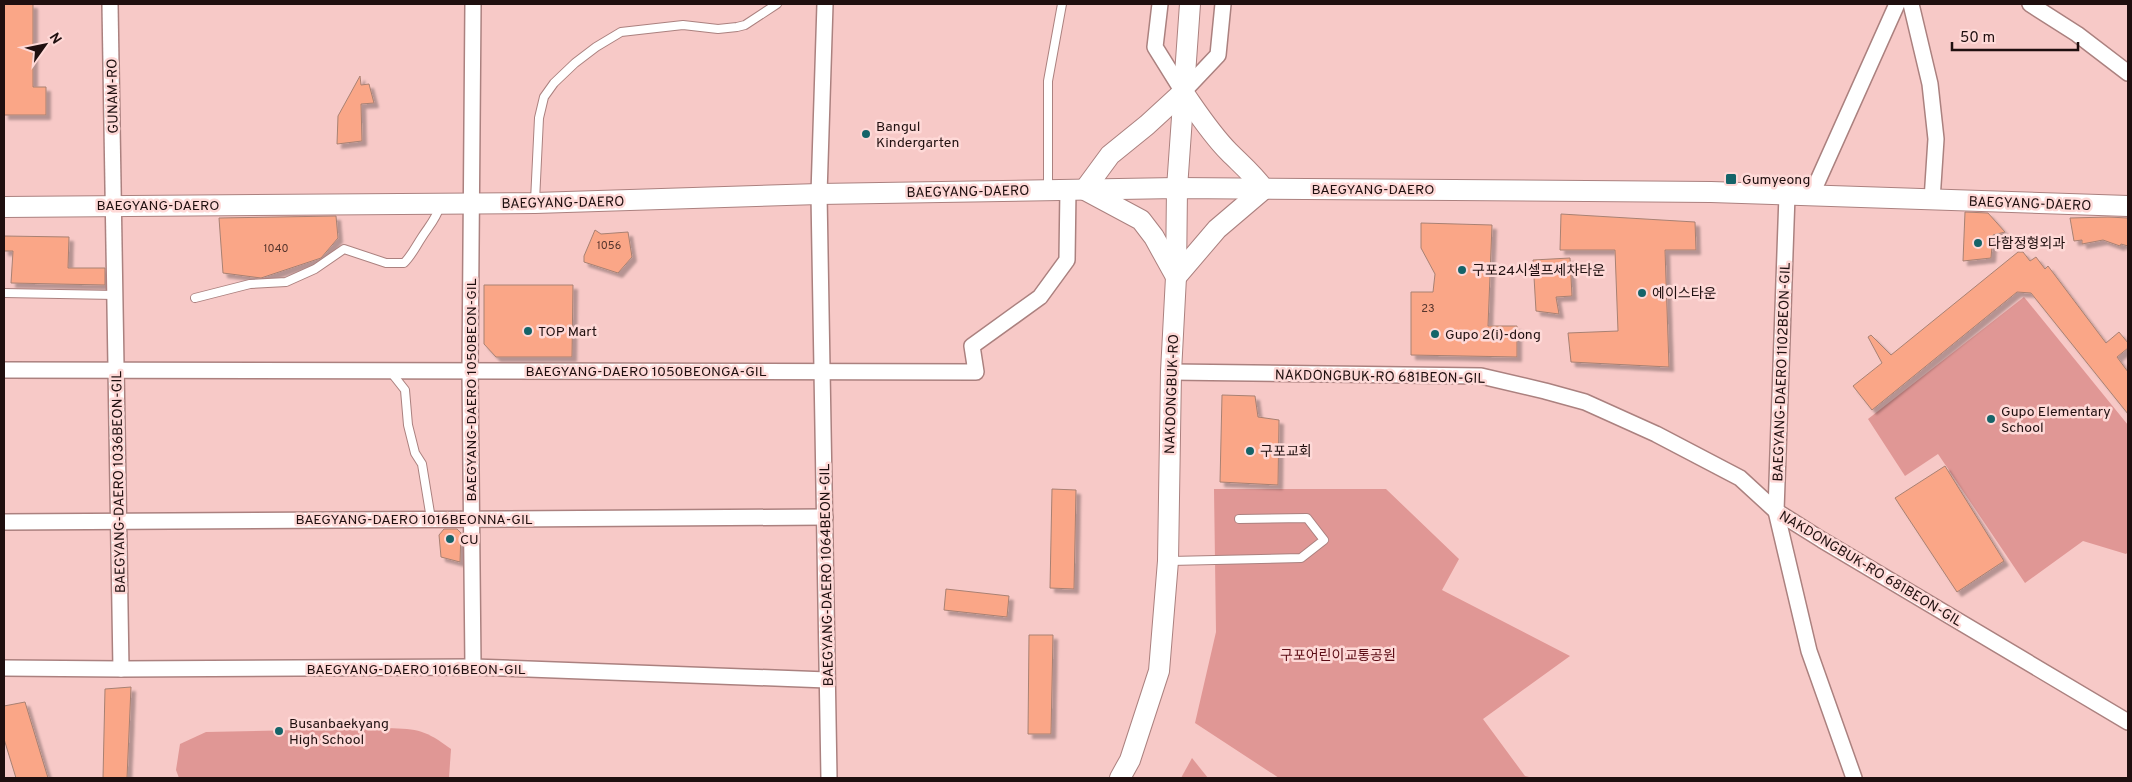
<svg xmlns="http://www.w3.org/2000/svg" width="2132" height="782" font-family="Overpass,'Noto Sans KR',sans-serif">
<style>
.green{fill:#e09795}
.building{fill:#faa687;stroke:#a88173;filter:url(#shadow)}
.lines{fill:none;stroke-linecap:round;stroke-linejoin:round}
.lane-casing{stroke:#ab817f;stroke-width:10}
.street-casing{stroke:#ab817f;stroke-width:18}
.secondary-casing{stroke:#ab817f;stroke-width:22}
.lane{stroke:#fff;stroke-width:8}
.street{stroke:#fff;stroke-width:15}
.secondary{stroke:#fff;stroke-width:20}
.poi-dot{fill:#156469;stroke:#fed9d7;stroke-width:2}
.labels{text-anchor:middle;stroke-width:5;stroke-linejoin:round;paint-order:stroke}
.number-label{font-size:11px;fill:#56352d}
.street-label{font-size:14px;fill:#1f0f0f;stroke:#fed9d7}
.poi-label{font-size:14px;fill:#1f0f0f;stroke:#fed9d7;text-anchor:start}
.park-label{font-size:14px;fill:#5d0d16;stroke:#fed9d7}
</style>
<defs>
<filter id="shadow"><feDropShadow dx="4.5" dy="4.5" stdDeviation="1" flood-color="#0004"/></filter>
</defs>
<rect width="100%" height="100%" fill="#f7c9c7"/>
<g class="green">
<path d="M2024 297 2128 425V552L2126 554 2083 541 2025 583 1938 454 1905 476 1868 419Z"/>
<path d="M1214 489H1386L1459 559 1442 590 1570 656 1483 719 1525 776 1533 778H1279L1195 723 1216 632Z"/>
<path d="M387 728C419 729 425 730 451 749L449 778H179L176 770 180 744 206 732Z"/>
<path d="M1192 758 1208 778H1181Z"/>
</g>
<g class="building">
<path d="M4 4H33V87H46V115H4Z"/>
<path d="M360 76 361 85 369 84 374 103 361 104 362 141 337 144 338 116Z"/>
<path d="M1965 212 1988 213 2005 232 1993 235 1991 258 1963 261Z"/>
<path d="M1561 214 1695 222 1696 250H1665L1669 367 1571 362 1568 333 1618 331 1615 250H1560Z"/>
<path d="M336 216 338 238 321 258 261 278 223 273 219 218Z"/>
<path d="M2108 217 2128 218V246L2121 244 2120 246 2103 240 2082 244V240L2074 241 2070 218Z"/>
<path d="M1421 223 1492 225 1488 326H1517V357L1411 355V292H1433L1435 274 1421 248Z"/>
<path d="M595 230 601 234 628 232 632 257 618 273 584 262V256Z"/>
<path d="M4 236 69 237 68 268H105V285L11 283 13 251H4Z"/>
<path d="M2018 252H2023L2030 261 2036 257 2045 269 2048 266 2106 343 2119 332 2128 343V348L2117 357 2128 372V414L2031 293 2017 292 1872 410 1853 386 1882 363 1868 337 1871 335 1891 355Z"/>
<path d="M1570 258 1572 296 1556 297 1559 314 1536 311 1533 260Z"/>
<path d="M484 285H573L572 357H496L484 344Z"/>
<path d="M1222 395 1255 396 1258 417 1279 420 1278 485 1220 482Z"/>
<path d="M1945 466 2004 561 1957 592 1895 498Z"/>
<path d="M1052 489 1076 490 1074 589 1050 588Z"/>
<path d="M444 529H457L461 533 460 562 441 557 439 535Z"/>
<path d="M946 589 1009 596 1007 617 944 610Z"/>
<path d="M1029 635H1053L1051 734H1028Z"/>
<path d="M131 687 127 778H103L105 689Z"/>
<path d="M25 702 48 778H16L4 739V706Z"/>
</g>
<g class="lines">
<g class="lane-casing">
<g id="lane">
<path d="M1048 190V81L1062 4"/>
<path d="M535 201 539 118 544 97 554 83 575 63 596 47 621 32 683 25 718 29 737 27 745 25 777 4"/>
<path d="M4 293 115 295"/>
<path d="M195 298 250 284 286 282 315 269 344 249 386 263H404C412 255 416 246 422 237 429 226 436 219 440 206"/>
<path d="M390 371 405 390 408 425 415 453 422 464 431 519"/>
<path d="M1170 561 1301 558 1324 540 1307 518 1239 519"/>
</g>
</g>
<g class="street-casing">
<g id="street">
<path d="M110 4 121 669"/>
<path d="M825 4 819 194 829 778"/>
<path d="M1160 4 1155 47 1183 92 1218 55 1223 4"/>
<path d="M1911 4 1930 84 1936 139 1932 200"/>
<path d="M2030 4 2077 34 2128 73"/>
<path d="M1787 195 1776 511 1809 651 1854 778"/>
<path d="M1811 196 1897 4"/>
<path d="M4 370 976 372 972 346 1040 297 1067 260 1068 189"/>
<path d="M1171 372 1481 376 1545 391 1585 402 1656 434 1740 478 1776 511 1822 540 2128 722"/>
<path d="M4 522 825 517"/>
<path d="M473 667 470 371 473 4"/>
<path d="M4 668 121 669 473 667 827 680"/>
</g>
</g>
<g class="secondary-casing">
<g id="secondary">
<path d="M1183 92C1197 112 1211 134 1229 152 1242 165 1253 174 1264 189"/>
<path d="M1085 189 1110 155 1147 125 1183 92"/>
<path d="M1085 190 1141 220 1154 237 1175 275"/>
<path d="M4 207 535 203 819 194 1177 188 1711 192 2128 206"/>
<path d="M1176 277 1217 229 1264 189"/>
<path d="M1120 778 1130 760 1159 671 1168 561 1171 372 1176 277 1177 188 1190 4"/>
</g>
</g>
<use href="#lane" class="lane"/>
<use href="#street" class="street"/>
<use href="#secondary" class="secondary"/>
</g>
<g class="poi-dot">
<circle cx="866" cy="134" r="5"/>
<rect x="1725" y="173" width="12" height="12" rx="2.5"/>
<circle cx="1978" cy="243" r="5"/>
<circle cx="1462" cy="270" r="5"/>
<circle cx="1642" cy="293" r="5"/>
<circle cx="528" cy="331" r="5"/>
<circle cx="1435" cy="334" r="5"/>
<circle cx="1991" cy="419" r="5"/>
<circle cx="1250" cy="451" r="5"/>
<circle cx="450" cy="539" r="5"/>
<circle cx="279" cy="731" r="5"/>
</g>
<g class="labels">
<g class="number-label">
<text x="609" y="249">1056</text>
<text x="276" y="252">1040</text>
<text x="1428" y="312">23</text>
</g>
<g class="street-label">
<text transform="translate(112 96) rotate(-91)" y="5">GUNAM-RO</text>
<text x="1373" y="194">BAEGYANG-DAERO</text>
<text transform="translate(968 191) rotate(-1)" y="5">BAEGYANG-DAERO</text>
<text transform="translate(563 202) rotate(-1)" y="5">BAEGYANG-DAERO</text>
<text transform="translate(2030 203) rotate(2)" y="5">BAEGYANG-DAERO</text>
<text x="158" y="210">BAEGYANG-DAERO</text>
<text x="646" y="376">BAEGYANG-DAERO 1050BEONGA-GIL</text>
<text transform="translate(1781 372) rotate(-88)" y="5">BAEGYANG-DAERO 1102BEON-GIL</text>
<text transform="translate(1380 376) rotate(1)" y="5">NAKDONGBUK-RO 681BEON-GIL</text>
<text transform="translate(471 390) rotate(-90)" y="5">BAEGYANG-DAERO 1050BEON-GIL</text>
<text transform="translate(1171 394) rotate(-88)" y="5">NAKDONGBUK-RO</text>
<text transform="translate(118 482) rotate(-91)" y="5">BAEGYANG-DAERO 1036BEON-GIL</text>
<text x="414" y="524">BAEGYANG-DAERO 1016BEONNA-GIL</text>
<text transform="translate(1871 568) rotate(31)" y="5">NAKDONGBUK-RO 681BEON-GIL</text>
<text transform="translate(826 575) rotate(-91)" y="5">BAEGYANG-DAERO 1064BEON-GIL</text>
<text x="416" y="674">BAEGYANG-DAERO 1016BEON-GIL</text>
</g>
<g class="poi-label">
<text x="876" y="131">Bangul<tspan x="876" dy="16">Kindergarten</tspan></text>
<text x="1742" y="184">Gumyeong</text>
<text x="1988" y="248">다함정형외과</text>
<text x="1472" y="275">구포24시셀프세차타운</text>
<text x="1652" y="298">에이스타운</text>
<text x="538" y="336">TOP Mart</text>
<text x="1445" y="339">Gupo 2(i)-dong</text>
<text x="2001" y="416">Gupo Elementary<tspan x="2001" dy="16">School</tspan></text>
<text x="1260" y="456">구포교회</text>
<text x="460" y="544">CU</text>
<text x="289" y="728">Busanbaekyang<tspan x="289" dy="16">High School</tspan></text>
</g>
<g class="park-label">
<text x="1338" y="660">구포어린이교통공원</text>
</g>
</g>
<rect width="2132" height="782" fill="none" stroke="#1f0f0f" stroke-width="10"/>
<g transform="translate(45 45) rotate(57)" stroke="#fed9d7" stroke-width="4" paint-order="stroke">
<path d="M0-4L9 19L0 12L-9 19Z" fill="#1f0f0f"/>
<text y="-8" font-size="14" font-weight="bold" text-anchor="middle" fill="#1f0f0f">N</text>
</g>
<path d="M1952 42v8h126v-8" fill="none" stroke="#1f0f0f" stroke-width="2.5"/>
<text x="1960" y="42" font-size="15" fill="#1f0f0f" stroke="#fed9d7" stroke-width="4" paint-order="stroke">50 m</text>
</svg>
